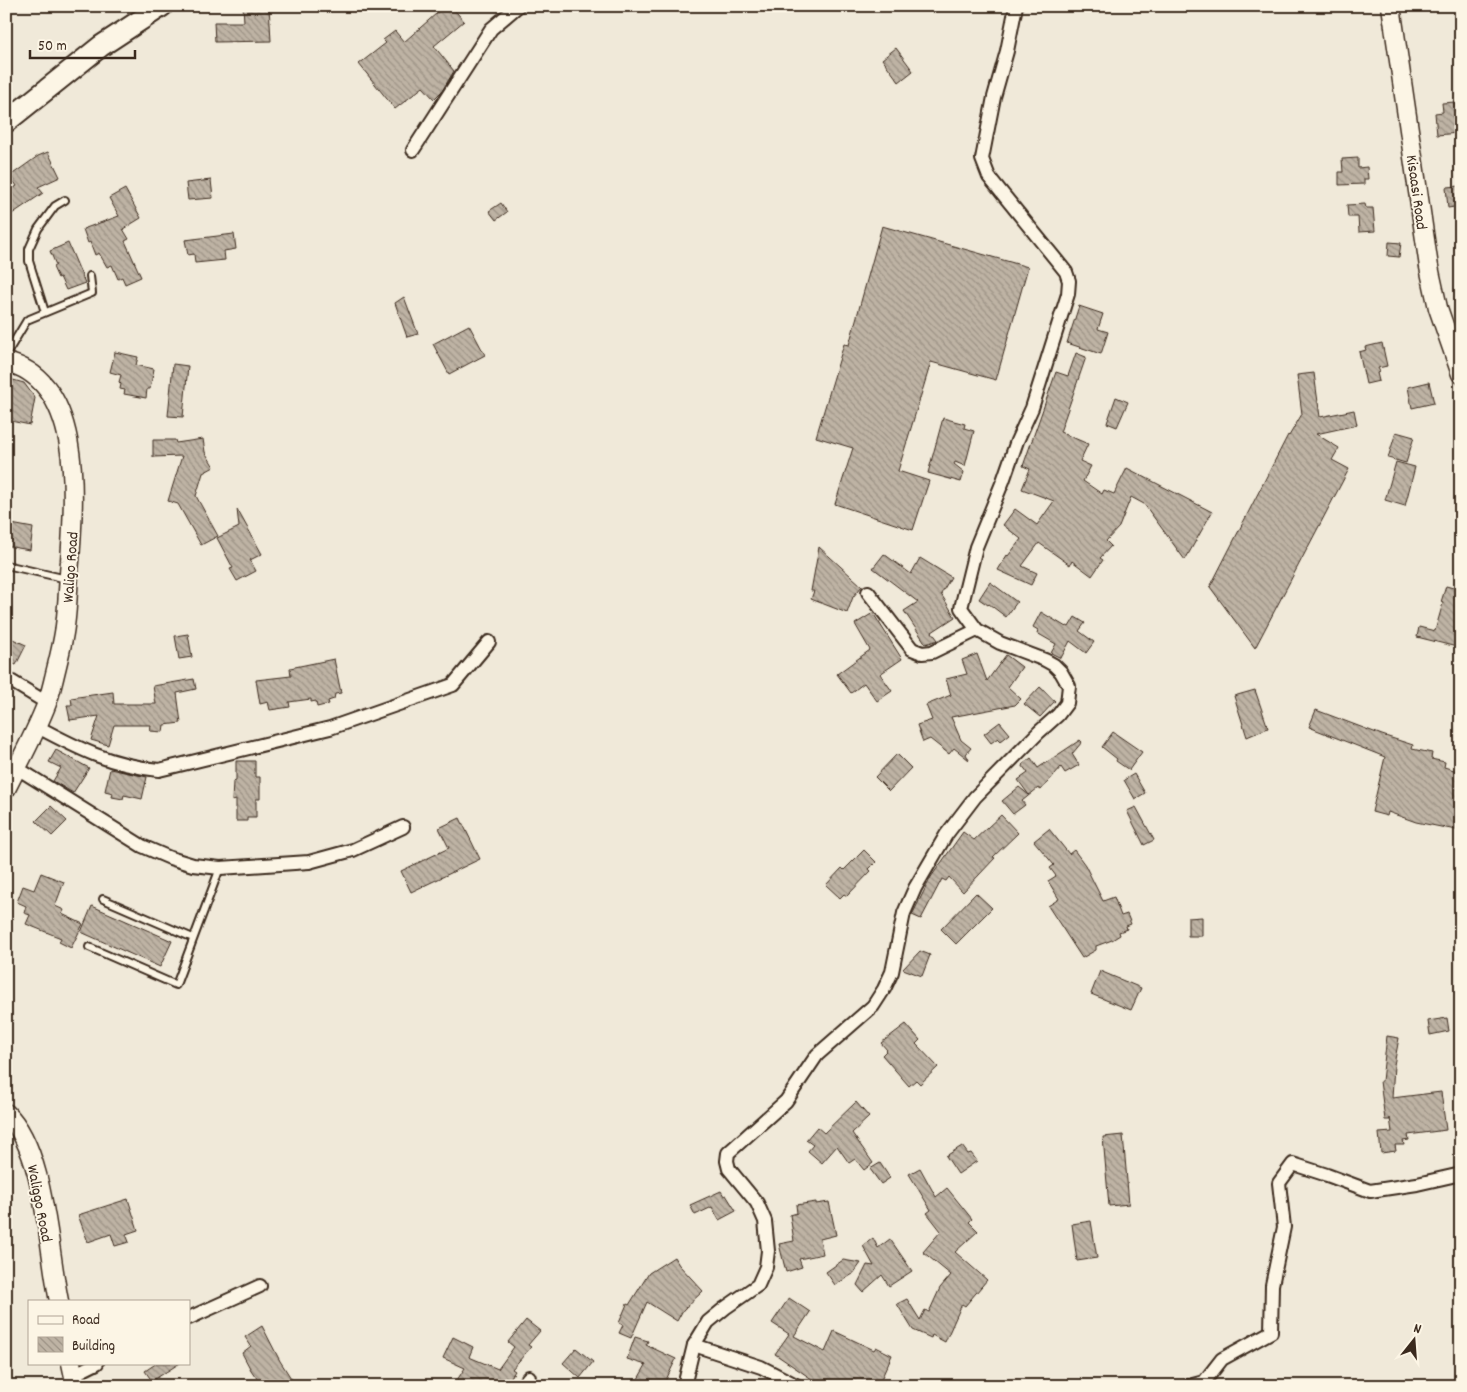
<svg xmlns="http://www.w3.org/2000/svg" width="1467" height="1392" font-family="Dekko,sans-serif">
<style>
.building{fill:url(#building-back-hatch);stroke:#3b2a1e}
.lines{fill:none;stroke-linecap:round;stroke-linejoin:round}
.lane-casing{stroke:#3b2a1e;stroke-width:10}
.street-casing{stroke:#3b2a1e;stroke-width:16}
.secondary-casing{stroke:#3b2a1e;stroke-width:21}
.primary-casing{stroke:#3b2a1e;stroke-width:24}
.lane{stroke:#fcf5e5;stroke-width:6}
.street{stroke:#fcf5e5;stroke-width:12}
.secondary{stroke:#fcf5e5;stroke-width:18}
.primary{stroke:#fcf5e5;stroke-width:20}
.labels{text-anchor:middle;stroke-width:4;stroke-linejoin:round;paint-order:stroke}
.street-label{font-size:16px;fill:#3b2a1e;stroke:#fcf5e5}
</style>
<defs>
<pattern id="building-back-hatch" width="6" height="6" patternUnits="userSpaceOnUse" patternTransform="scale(1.25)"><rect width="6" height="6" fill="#beb3a4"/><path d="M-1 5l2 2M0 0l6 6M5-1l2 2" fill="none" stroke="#9c9285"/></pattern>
</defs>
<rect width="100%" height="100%" fill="#f0e9d9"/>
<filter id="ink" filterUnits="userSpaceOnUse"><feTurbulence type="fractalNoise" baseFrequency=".02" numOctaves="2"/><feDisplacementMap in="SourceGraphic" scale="10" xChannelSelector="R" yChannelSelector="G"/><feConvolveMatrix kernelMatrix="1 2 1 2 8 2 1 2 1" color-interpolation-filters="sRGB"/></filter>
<g filter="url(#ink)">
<g class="building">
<path d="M243 6H269L271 41 215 42 214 22H244Z"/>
<path d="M445 6H451L464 21 434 46 454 71 442 91 434 99 423 87 395 109 359 64 386 43 383 40 395 31 404 42Z"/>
<path d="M896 48 913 71 899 82 882 59Z"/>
<path d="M1455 102 1458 133 1437 135 1435 113 1443 112 1442 103Z"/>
<path d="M48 152 60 177 38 187 43 193 6 218V193L17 186 10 176 38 156Z"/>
<path d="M1358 158V168L1367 167 1368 179H1364V184L1339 185V172H1343L1342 159Z"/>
<path d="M211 180 213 198 188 200 186 183Z"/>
<path d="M1461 186V206L1448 208 1446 187Z"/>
<path d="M125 189 141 218 123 229 129 239 125 241 141 277 125 284 122 277 118 279 112 265 107 267 99 253 95 255 90 242 88 243 83 229 119 216 109 198Z"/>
<path d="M501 203 507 212 496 220 489 211Z"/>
<path d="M1365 204 1366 208H1373L1375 231 1359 232 1358 217H1348L1347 205Z"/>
<path d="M882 226 1028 267 996 380 931 362 898 471 929 481 913 530 835 504 853 448 816 437 844 344 849 345Z"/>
<path d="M234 234 236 249 224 251 225 260 195 263 194 254 188 255 185 240Z"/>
<path d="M1389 242 1401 243 1399 257 1388 256Z"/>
<path d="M68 243 85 283 66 290 60 277 58 278 53 267 56 265 50 251Z"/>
<path d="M404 297 418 334 407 337 395 303Z"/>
<path d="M1079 306 1103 314 1098 329 1108 332 1101 354 1067 343Z"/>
<path d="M469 325 485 355 449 374 433 344Z"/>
<path d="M1382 343 1387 366 1378 368 1380 372 1377 373 1379 381 1366 384 1359 352 1366 350 1365 347Z"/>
<path d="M115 352 138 357 136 365 154 369 150 389H147L146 398 124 394 125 390 120 389 121 384 119 382 121 375 110 372Z"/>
<path d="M1076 353 1086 357 1060 432 1088 444 1080 461 1091 466 1083 481 1102 494 1104 490 1114 494 1127 468 1212 512 1185 560 1144 504 1131 497 1119 527 1106 541 1111 546 1100 558 1103 560 1092 576 1072 561 1070 565 1039 543 1022 566 1037 573 1031 585 998 570 1007 555 1008 556 1021 539 1003 525 1015 509 1037 525 1054 501 1022 489 1030 469 1023 466 1056 372 1068 376Z"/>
<path d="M173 364 188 366 183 417 168 416Z"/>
<path d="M1314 373 1320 417 1354 410 1357 425 1316 434 1339 448 1332 460 1349 469 1255 648 1210 587 1288 435 1289 436 1302 414 1297 375Z"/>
<path d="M6 378 24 383 35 398 30 425 6 420Z"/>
<path d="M1429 382 1434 403 1412 408 1408 387Z"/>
<path d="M1116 397 1128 402 1117 427 1107 423Z"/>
<path d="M943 418 965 424 964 428 974 431 965 466 955 462 954 464 964 472 961 482 928 473Z"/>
<path d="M1396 432 1414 437 1406 463 1388 458Z"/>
<path d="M203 439 205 452 214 467 203 473 196 496 218 536 201 545 178 504 168 501 182 456 153 457V440H175L176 443Z"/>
<path d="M1396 462 1415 467 1405 506 1385 500Z"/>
<path d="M237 509 262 554 250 560 256 571 237 581 230 569 233 568 217 538 239 527Z"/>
<path d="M6 523 33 528 30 550 6 546Z"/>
<path d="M819 547 862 586 853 597 847 613 811 599 814 591H811Z"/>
<path d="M884 554 911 574 920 558 951 577 941 594 955 617 932 632 938 640 926 644 904 611 918 602 873 568Z"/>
<path d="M990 582 1017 602 1006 617 989 604 988 605 979 599Z"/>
<path d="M1446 586 1461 590V648L1417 637 1419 627 1435 631 1443 603 1441 602Z"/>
<path d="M1041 612 1066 627 1067 626 1069 627 1075 617 1085 623 1079 631 1094 642 1086 653 1070 641 1061 658 1051 653 1056 644 1037 633 1038 630 1033 627Z"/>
<path d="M873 613 902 659 880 674 892 691 877 701 864 683 851 693 837 674 870 650 855 624Z"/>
<path d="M188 634 192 657 179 659 175 636Z"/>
<path d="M6 636 26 645 16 665 6 661Z"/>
<path d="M977 654 987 681 1006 655 1022 667 1008 687 1021 699 1015 705 951 717 961 740 971 748 966 754 969 760 954 748 949 754 930 739 923 742 917 725 932 720 926 705 951 695 946 679 967 674 962 660Z"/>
<path d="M334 659 341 693 335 694 334 699 328 701 329 704 317 707 316 701 311 702V699L289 702 290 707 270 710 268 702 260 704 256 680 291 676 290 668Z"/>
<path d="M194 679 196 689 177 693 181 723 164 725 163 732 150 731 151 725H114L108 745 91 740 99 716 70 720 67 705H72L71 698 113 692 114 704H156L153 686Z"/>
<path d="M1040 687 1055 701 1040 717 1024 704Z"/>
<path d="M1255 690 1268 728 1247 737 1234 696Z"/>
<path d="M1316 710 1382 735 1413 745 1412 749 1432 753 1431 759 1445 762 1444 767 1461 772V812L1456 830 1416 822 1388 812 1387 816 1372 812 1385 757 1309 727Z"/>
<path d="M1000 722 1010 734 1001 741 998 738 991 743 984 734Z"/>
<path d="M1113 732 1142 752 1129 770 1116 761 1117 759 1102 747Z"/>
<path d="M1080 740 1082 742 1072 754 1079 765 1065 773 1061 767 1041 790 1038 788 1022 801 1025 805 1013 814 1002 801 1019 787 1029 795 1018 780 1028 773 1022 765 1031 758 1038 768Z"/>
<path d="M56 750 89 768 73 793 53 781 61 768 49 762Z"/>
<path d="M897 754 911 768 889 791 875 777Z"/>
<path d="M236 761H255V777H260V799H256V817H247V821H236V800L232 801 233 782 236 781Z"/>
<path d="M110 769 147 777 142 799 124 795 123 799 112 797 113 793 105 791Z"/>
<path d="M1134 774 1145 793 1135 799 1124 780Z"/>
<path d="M51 806 67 821 52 836 36 821Z"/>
<path d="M1136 807 1154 840 1144 845 1127 811Z"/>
<path d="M1001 815 1018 833 993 857 995 858 963 892 949 877 946 881 942 879 921 919 912 915 931 877 963 832 974 840Z"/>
<path d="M460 818 480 859 411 892 401 871 449 848 439 828Z"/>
<path d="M1049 829 1069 854 1074 850 1085 865 1103 901 1114 897 1121 916 1127 914 1131 924 1126 926 1127 929 1119 932 1120 935 1112 940 1096 946V950L1082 958 1048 906 1059 899 1048 881 1056 876 1050 868 1054 865 1034 841Z"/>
<path d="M864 850 876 862 869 869 871 871 847 896 844 894 840 898 826 885 842 868 844 870Z"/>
<path d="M41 873 64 882 55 906 64 910 62 914 83 924 71 948 59 942 61 938 26 924 30 915 24 913 26 906 17 902 23 886 34 890Z"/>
<path d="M976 893 992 908 956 944 941 929Z"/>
<path d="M92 906 172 941 160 967 81 932Z"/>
<path d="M1202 917V936H1188V918Z"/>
<path d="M920 951 930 955 922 976 903 969Z"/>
<path d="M1100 971 1141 988 1131 1010 1091 994Z"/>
<path d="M1447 1018 1449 1031 1430 1035 1428 1021Z"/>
<path d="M906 1024 920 1040 916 1044 938 1067 920 1084 916 1080 909 1086 882 1055 887 1050 881 1043Z"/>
<path d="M1387 1036 1399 1038 1394 1065 1392 1098 1441 1092 1446 1130 1408 1135 1409 1140 1403 1141 1404 1145H1395L1396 1151 1381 1153 1379 1133 1392 1132 1390 1118V1120H1385L1380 1081H1382Z"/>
<path d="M856 1102 869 1117 852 1133 873 1163 864 1170 855 1159 849 1163 837 1146 822 1163 808 1151 813 1145 806 1140 817 1127 824 1133Z"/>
<path d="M1123 1135 1129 1204 1109 1206 1103 1137Z"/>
<path d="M962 1146 968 1154 971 1153 977 1161 958 1174 946 1156Z"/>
<path d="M880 1163 890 1178 881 1184 870 1169Z"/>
<path d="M920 1168 936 1197 947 1188 972 1219 969 1222 978 1231 955 1252 987 1280 965 1306 962 1304 945 1342 932 1335 931 1338 913 1330 897 1304 907 1299 920 1320 925 1310 929 1312 940 1288 951 1275 923 1252 941 1231 927 1213 931 1210 909 1174Z"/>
<path d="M721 1191 724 1196 726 1195 736 1211 719 1220 712 1207 695 1215 690 1205Z"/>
<path d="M128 1199 138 1230 126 1234 129 1242 115 1246 111 1234 88 1242 78 1215Z"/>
<path d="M816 1202V1204L829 1202 836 1235 820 1239 823 1254 799 1259 802 1267 786 1272 779 1244 794 1241 790 1215 797 1213 796 1205Z"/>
<path d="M1091 1221 1097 1258 1077 1261 1072 1224Z"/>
<path d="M873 1238 878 1248 890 1239 912 1271 889 1286 882 1275 863 1292 857 1285 867 1265 874 1266 863 1246Z"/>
<path d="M674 1257 679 1265 703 1291 683 1310 677 1321 647 1302 631 1338 619 1333 623 1325 619 1323 627 1304 629 1305 649 1273Z"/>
<path d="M843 1260 861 1263 853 1274 835 1285 826 1272Z"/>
<path d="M789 1298 810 1312 794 1336 825 1352 834 1331 874 1350 876 1347 892 1355 878 1386H822L775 1354 789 1334 772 1323Z"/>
<path d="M526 1320 540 1331 528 1345 531 1347 512 1369 515 1371 505 1386H453L465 1368 443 1358 453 1337 473 1347 469 1357 498 1369 514 1347 508 1342Z"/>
<path d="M262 1326 280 1361 296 1386H262L251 1370 242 1353 251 1346 245 1337Z"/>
<path d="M635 1337 648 1341 646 1345 676 1359 663 1386H634L646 1365 627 1359Z"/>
<path d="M576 1348 593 1362 580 1378 563 1363Z"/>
<path d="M157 1363H180L152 1381 145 1371Z"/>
</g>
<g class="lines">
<g class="lane-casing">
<g id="lane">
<path d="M45 312 29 261V249L38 229 55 206 65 200"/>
<path d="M6 355 27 320 92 293 90 276"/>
<path d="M6 565 67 579"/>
<path d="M103 899 193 938"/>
<path d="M89 947 176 985 220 868"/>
</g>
</g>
<g class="street-casing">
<g id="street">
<path d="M413 150 491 29 518 6"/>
<path d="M868 592 912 649 922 653 932 652 977 630"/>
<path d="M6 678 47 703"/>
<path d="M36 726C79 749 110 765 159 770L330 728 453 685 489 642"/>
<path d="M17 768 142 846 170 858 193 865 220 868 309 862 353 850 403 827"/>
<path d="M189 1318 260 1286"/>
<path d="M694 1345 761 1367 798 1386"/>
<path d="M73 1375 97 1363"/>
<path d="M521 1386 529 1377"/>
<path d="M684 1386 694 1345 708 1322 725 1308 758 1285 766 1267 768 1251 765 1221 757 1203 729 1169 727 1161 728 1153 786 1101 817 1055 873 1006 884 989 892 972 904 913 915 888 946 835 975 797 1039 732 1058 715 1067 703 1069 686 1061 672 1054 665 1045 660 1000 643 977 630 961 608 976 547 1003 481 1017 441 1032 408 1068 294 1069 281 1066 272 989 177 982 159 994 97 1007 51 1016 6"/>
<path d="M1189 1386 1204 1382 1222 1359 1271 1332 1272 1285 1284 1227 1279 1183 1293 1164 1327 1175 1370 1191 1417 1184 1461 1174"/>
</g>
</g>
<g class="secondary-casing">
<g id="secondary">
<path d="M1391 6 1429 267 1438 308 1461 374"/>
<path d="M6 362C85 381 74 500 70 561 68 582 68 605 65 626 63 643 58 661 54 678 52 686 50 695 47 703 36 732 20 761 6 789"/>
<path d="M6 1113C45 1149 48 1249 59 1301"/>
<path d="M71 1363 76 1386"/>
</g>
</g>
<g class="primary-casing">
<path id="primary" d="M6 122 101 46 162 6"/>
</g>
<use href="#lane" class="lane"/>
<use href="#street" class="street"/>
<use href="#secondary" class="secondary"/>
<use href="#primary" class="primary"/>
</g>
</g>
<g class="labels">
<g class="street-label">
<text transform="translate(1418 192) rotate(82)" y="6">Kisaasi Road</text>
<text transform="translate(69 567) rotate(-86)" y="6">Waligo Road</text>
<text transform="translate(41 1203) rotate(79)" y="6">Waliggo Road</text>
</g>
</g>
<rect width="1467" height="1392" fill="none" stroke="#fcf5e5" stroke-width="25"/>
<rect x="12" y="12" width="1442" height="1367" fill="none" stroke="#3b2a1e" stroke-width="2" filter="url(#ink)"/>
<rect x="28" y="1300" width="162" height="65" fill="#fcf5e5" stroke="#afa495"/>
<rect x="38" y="1316" width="25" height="8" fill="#fcf5e5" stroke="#afa495"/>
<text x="72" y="1324" font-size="15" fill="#3b2a1e">Road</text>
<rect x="38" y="1337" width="25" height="15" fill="url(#building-back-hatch)" stroke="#afa495"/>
<text x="72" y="1350" font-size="15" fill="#3b2a1e">Building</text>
<g transform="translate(1414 1340) rotate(17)" stroke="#fcf5e5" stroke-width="4" paint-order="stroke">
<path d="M0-4L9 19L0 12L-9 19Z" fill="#3b2a1e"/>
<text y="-8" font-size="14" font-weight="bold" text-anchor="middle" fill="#3b2a1e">N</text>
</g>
<path d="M30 50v8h105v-8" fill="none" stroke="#3b2a1e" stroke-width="2.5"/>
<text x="38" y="50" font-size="15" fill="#3b2a1e" stroke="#fcf5e5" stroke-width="4" paint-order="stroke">50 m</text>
</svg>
